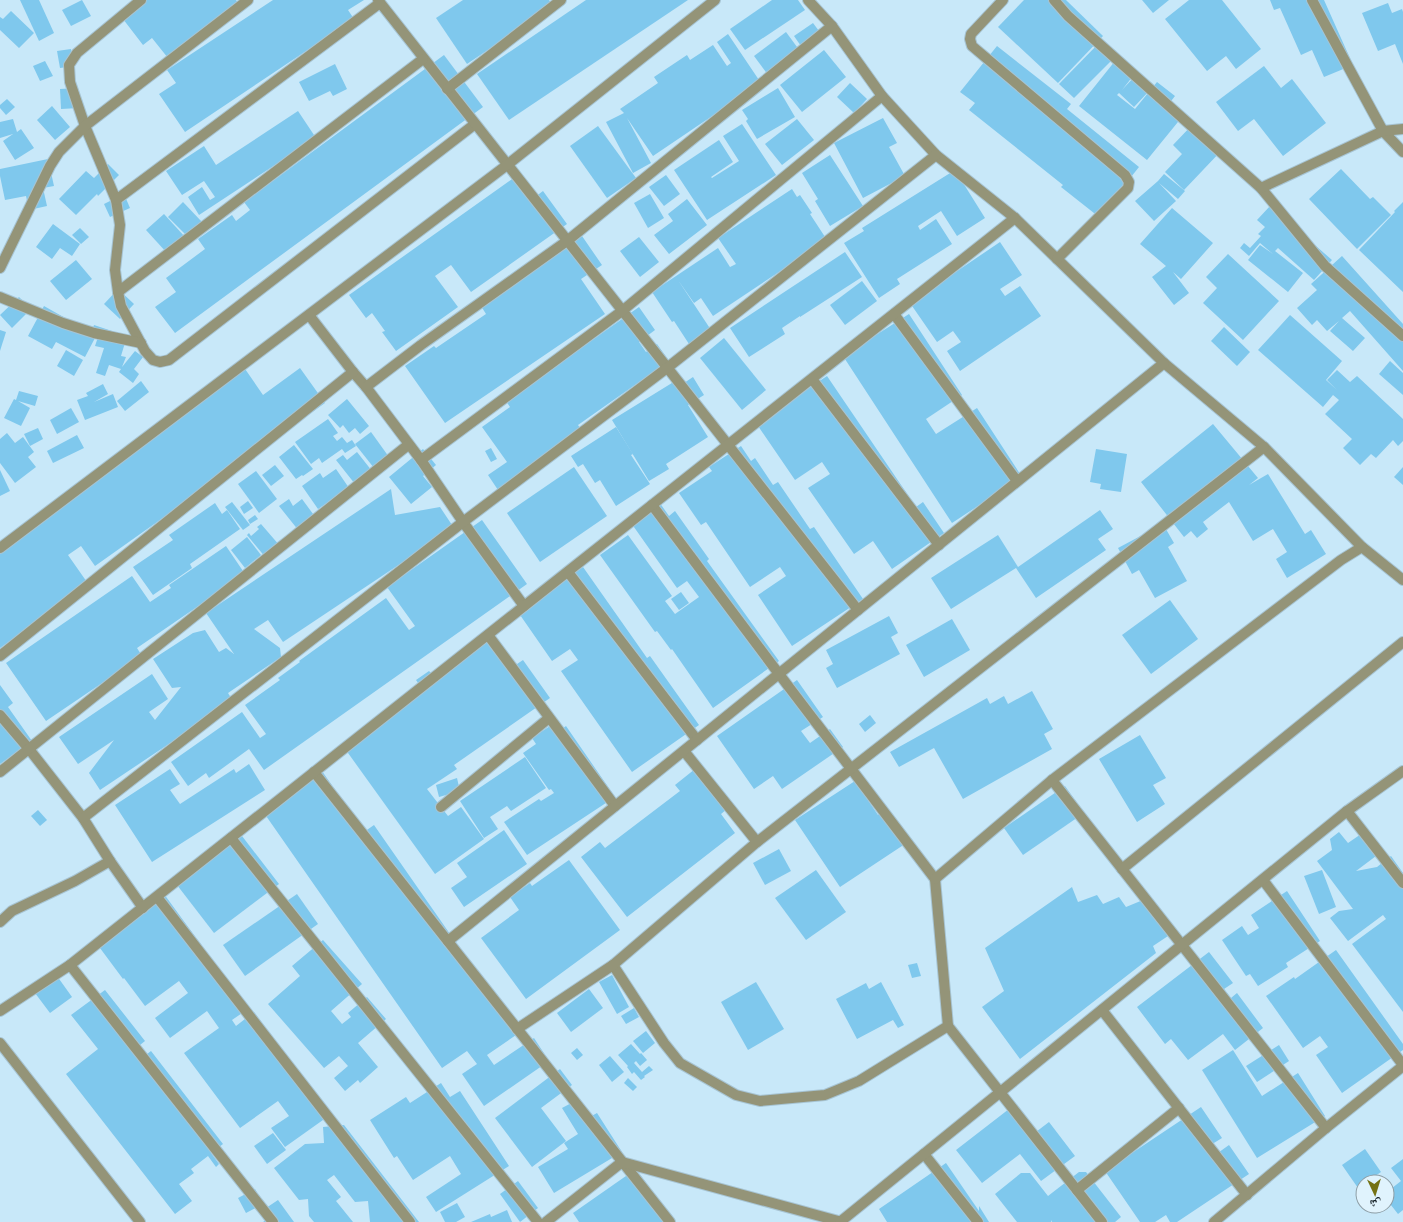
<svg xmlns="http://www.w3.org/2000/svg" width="1403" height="1222" font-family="'Noto Serif','Noto Naskh Arabic',serif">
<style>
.building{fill:#7fc8ed}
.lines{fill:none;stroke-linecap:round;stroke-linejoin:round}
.street-casing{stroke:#a7c4d3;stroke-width:12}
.street{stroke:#949478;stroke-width:10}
</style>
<rect width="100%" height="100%" fill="#c8e8f9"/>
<g class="building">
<path d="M20 0H39L54 33 39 41Z"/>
<path d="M82 0 91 16 71 26 62 10Z"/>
<path d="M146 0H236L238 3 168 58 152 38 143 45 123 19Z"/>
<path d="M273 0H364L348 10 354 19 185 132 159 94 176 83 167 70Z"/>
<path d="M463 0H549L553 6 467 64 436 18Z"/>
<path d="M586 0H688L509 120 477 74Z"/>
<path d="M772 0H798L805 10 745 50 730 29Z"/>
<path d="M1024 0H1066L1103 36 1058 83 998 27Z"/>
<path d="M1142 0H1169L1153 13Z"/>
<path d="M1189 0H1222L1261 49 1236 69 1226 56 1207 71 1165 19Z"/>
<path d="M1270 0H1324L1353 65 1324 77 1312 50 1301 55 1280 8 1274 10Z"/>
<path d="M1388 3 1392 13 1402 9 1403 12V64L1395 44 1378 51 1362 13Z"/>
<path d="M11 11 34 33 19 48 0 30V17L3 19Z"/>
<path d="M813 23 822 35 803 49 794 36Z"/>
<path d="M786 32 800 51 768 75 754 56Z"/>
<path d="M728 34 761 83 653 156 627 118 651 163 633 173 606 122 624 113 620 109 658 83 654 77 687 55 690 60 713 45 727 66 731 63 717 42Z"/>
<path d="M1100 42 1115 57 1074 98 1059 84Z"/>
<path d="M997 46 1071 104 1067 109 1139 167 1099 217 1061 187 1063 185 969 110 975 103 960 92Z"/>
<path d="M71 49 74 66 60 68 57 51Z"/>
<path d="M824 50 846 77 802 112 780 85Z"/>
<path d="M444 55 483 107 175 333 155 307 176 292 166 278 205 249 198 239 232 215 236 221 250 210 244 202Z"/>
<path d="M45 61 53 76 40 81 33 66Z"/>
<path d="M1115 61 1133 76 1122 90 1135 76 1150 90 1134 107 1119 93 1117 95 1135 109 1157 82 1175 96 1168 105 1182 117 1147 160 1079 106Z"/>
<path d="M335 64 347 89 333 96 330 91 309 101 299 82Z"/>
<path d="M1264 66 1281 88 1292 79 1326 123 1283 156 1254 119 1238 131 1216 102Z"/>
<path d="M850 83 867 99 854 113 837 97Z"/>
<path d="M78 88 79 108 61 109 60 89Z"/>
<path d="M778 88 795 117 757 139 746 121 748 119 742 110Z"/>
<path d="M7 99 15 107 6 115 0 108V105Z"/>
<path d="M52 106 70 127 55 140 37 120Z"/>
<path d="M298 111 316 138 199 215 188 197 202 187 210 200 215 197 204 181 182 195 166 171 204 146 216 165Z"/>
<path d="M883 118 897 143 889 147 905 176 863 198 834 143Z"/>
<path d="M13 119 17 132 21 129 34 148 15 160 3 141 13 134 0 138V122Z"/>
<path d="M797 119 814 140 782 165 765 144Z"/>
<path d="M742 124 776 175 707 220 674 170 719 140 733 162 711 177 712 178 739 161 723 136Z"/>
<path d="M1193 124 1222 150 1184 190 1165 172 1182 154 1173 145Z"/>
<path d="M598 126 636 178 607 198 570 146Z"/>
<path d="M830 155 863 206 830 226 815 201 818 199 802 173Z"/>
<path d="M48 159 54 186 43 188 47 206 29 210 26 196 5 200 0 176V169Z"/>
<path d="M108 164 119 175 98 196 97 194 76 215 59 199 86 171 94 178Z"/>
<path d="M1341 169 1370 199 1373 197 1391 215 1357 249 1309 199Z"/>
<path d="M955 170 985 218 957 236 941 211 918 226 920 230 936 219 952 244 897 279 900 284 879 298 844 243 864 231 862 228Z"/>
<path d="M1164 174 1185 191 1178 199 1159 183 1176 201 1154 221 1135 201 1158 181Z"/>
<path d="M666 175 680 194 664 206 649 187Z"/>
<path d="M515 177 531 200 543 191 567 224 471 292 451 265 435 276 458 307 396 351 382 332 385 331 372 313 366 318 349 295Z"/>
<path d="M792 189 797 197 800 195 812 213 810 214 827 240 713 316 701 298 694 303 678 280 711 330 689 344 674 321 672 322 652 292 718 248 730 267 736 264 718 238Z"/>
<path d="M124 194 130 208 110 217 104 204Z"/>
<path d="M650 194 664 218 648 228 634 203Z"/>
<path d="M687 199 707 225 669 254 654 235 673 221 668 214Z"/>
<path d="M183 202 202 222 187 236 168 217Z"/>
<path d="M1403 202V292L1359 250 1395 212 1394 211Z"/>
<path d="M1270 206 1332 260 1314 280 1278 248 1275 251 1303 273 1288 292 1248 260 1260 245 1273 254 1260 243 1249 256 1240 248 1244 243 1250 248 1261 236 1258 234 1265 227 1257 220Z"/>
<path d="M1172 208 1213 243 1181 279 1173 272 1189 293 1174 305 1152 277 1166 266 1140 244Z"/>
<path d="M164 214 185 237 167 253 146 230Z"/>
<path d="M53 224 80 244 72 256 60 248 52 259 36 247Z"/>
<path d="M80 228 89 237 81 244 72 235Z"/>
<path d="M582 236 602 265 581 279 605 314 445 423 405 366 434 346 436 348 486 314 481 306Z"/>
<path d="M639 237 659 262 640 277 620 251Z"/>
<path d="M1000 242 1022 275 1000 289 1005 296 1020 286 1041 316 960 371 947 351 961 342 953 331 937 342 910 303Z"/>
<path d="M845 252 862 277 800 317V316L782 328 785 334 749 357 730 328Z"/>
<path d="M1228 254 1279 301 1243 340 1203 303 1217 288 1206 277Z"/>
<path d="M1342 256 1403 324V371L1350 311 1342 318 1365 338 1353 351 1330 331 1339 321 1327 331 1317 320 1312 325 1297 308 1317 290 1311 284Z"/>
<path d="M76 260 92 279 66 300 50 281Z"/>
<path d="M862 281 877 301 845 325 830 305Z"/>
<path d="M118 289 134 304 120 319 104 304Z"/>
<path d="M19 297 31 309 12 328 0 315Z"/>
<path d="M44 306 74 323 95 338 85 357 56 342 52 349 28 336Z"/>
<path d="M639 307 655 330 639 342 646 352 657 344 669 361 578 425 582 431 498 490 488 475 507 462 482 427 510 407 506 401Z"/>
<path d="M909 314 962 395 926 419 936 434 977 408 1022 477 952 523 843 356Z"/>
<path d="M1290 315 1342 361 1326 380 1337 390 1327 380 1337 370 1350 382 1357 376 1403 419V441L1398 446 1393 440 1376 458 1371 454 1360 465 1343 448 1352 439 1325 414 1339 400 1333 395 1323 407 1258 350Z"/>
<path d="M94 325 127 336 121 356 126 357 122 367 135 351 143 357 134 369 139 374 133 383 119 372 121 369 109 365 105 376 96 373 104 348 95 346 99 334 92 332Z"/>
<path d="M1224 327 1250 352 1237 366 1211 341Z"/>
<path d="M0 330 6 332 0 351Z"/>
<path d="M724 338 766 390 742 410 700 358Z"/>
<path d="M66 350 83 360 74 376 57 366Z"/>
<path d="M1390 361 1403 373V395L1379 374Z"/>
<path d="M243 366 263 395 300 368 325 403 95 566 81 546 68 555 89 585 0 648V547Z"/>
<path d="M827 376 916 507 923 502 944 533 892 569 873 541 854 554 808 488 830 474 822 462 795 480 756 423Z"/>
<path d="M693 377 704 395 688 405 708 437 666 464 669 469 649 481 612 420 680 378 684 383Z"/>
<path d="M141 381 149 392 125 411 117 401Z"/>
<path d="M103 384 108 394 94 402 113 394 118 407 85 420 77 400 88 396 86 393Z"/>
<path d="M19 391 38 396 35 406 18 401 30 408 21 426 4 418 14 399 16 400Z"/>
<path d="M347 399 369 426 360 434 355 428 349 433 343 425 340 428 328 415Z"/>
<path d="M71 408 79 422 57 434 50 420Z"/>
<path d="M328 419 338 433 333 436 337 441 342 437 347 443 352 440 356 446 345 453 342 449 322 463 319 458 311 464 295 442Z"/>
<path d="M1213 424 1258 478 1249 485 1268 474 1305 534 1311 530 1326 554 1287 578 1276 559 1287 552 1273 529 1253 541 1229 502 1203 522 1208 529 1197 538 1191 531 1184 537 1141 482Z"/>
<path d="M616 427 633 454 631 455 650 484 616 506 600 480 595 483 583 464 578 467 571 456Z"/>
<path d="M38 428 43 439 30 446 24 434Z"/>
<path d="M371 432 389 457 374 468 355 444Z"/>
<path d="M7 433 15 443 23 437 34 452 28 457 36 467 15 483 0 463V439Z"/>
<path d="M77 435 84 448 53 463 47 451Z"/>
<path d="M294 445 313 469 303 476 302 475 296 479 279 457Z"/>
<path d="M741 446 751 461 755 458 773 485 778 482 810 529 814 527 863 599 792 646 758 595 786 576 780 567 750 587 706 522 701 525 679 493 712 471 709 467Z"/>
<path d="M491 448 497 459 491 462 485 451Z"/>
<path d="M423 449 436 465 423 476 432 487 411 504 389 477Z"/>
<path d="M1096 449 1127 454 1121 492 1100 489 1101 484 1090 482Z"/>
<path d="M357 452 372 471 355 484 336 460 343 455 347 460Z"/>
<path d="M275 465 284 476 271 486 262 475Z"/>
<path d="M574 467 607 516 540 562 507 513Z"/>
<path d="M1403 467V485L1394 477Z"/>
<path d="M336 469 349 488 318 509 302 486 320 473 323 478Z"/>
<path d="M0 470 10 491 0 496Z"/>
<path d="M256 471 277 499 259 513 238 484Z"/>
<path d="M391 489 395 515 440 507 454 528 283 642 268 620 254 629 280 648 281 657 228 693 233 701 100 790 89 773 114 740 78 764 59 737 152 674 168 699 149 712 155 720 181 687 172 688 153 659 193 633 205 630 219 652 226 648 234 654 206 613Z"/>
<path d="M289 499 293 506 302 499 316 518 299 531 279 506Z"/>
<path d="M657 499 669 516 675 511 709 559 707 561 779 661 713 708 672 649 671 650 657 631 655 632 600 555 628 535 672 596 665 601 675 614 699 597 687 581 677 588 629 520Z"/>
<path d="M248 501 253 508 244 514 240 507Z"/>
<path d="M232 502 250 525 243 530 225 507Z"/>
<path d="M215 503 222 514 227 510 240 529 190 564 192 568 153 595 133 567 173 540 169 535Z"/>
<path d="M1100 510 1113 529 1098 539 1106 550 1036 598 1016 568 951 609 931 578 998 535 1018 567Z"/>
<path d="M255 515 258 519 250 524 248 520Z"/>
<path d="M482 520 527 584 264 770 249 749 209 778 206 773 188 786 171 762 242 712 260 738 266 734 245 705 280 680 278 678 300 662 299 661 386 598 409 630 415 626 387 587Z"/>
<path d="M261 524 280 546 266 558 247 535 249 533 251 536 259 529 257 527Z"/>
<path d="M1163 524 1174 543 1168 547 1187 581 1155 598 1139 570 1132 574 1118 548Z"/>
<path d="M247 537 261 555 245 568 231 550Z"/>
<path d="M226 546 245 574 137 648 142 656 46 721 6 663 132 576 150 602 171 588 169 585Z"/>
<path d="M583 567 647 658 650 656 699 725 632 772 561 671 578 660 570 649 552 661 518 612Z"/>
<path d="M681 592 689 603 679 610 671 599Z"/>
<path d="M1170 600 1198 639 1151 674 1122 635Z"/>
<path d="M889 616 898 633 891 637 900 654 837 688 826 668 833 664 826 650Z"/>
<path d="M952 619 970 650 924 677 906 645Z"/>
<path d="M491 633 514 666 523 660 550 698 454 765 457 769 427 789 448 816 461 807 484 839 435 874 343 746 423 690 416 680 429 671 432 674Z"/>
<path d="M797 680 823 717 801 731 810 743 830 729 843 747 782 789 773 776 754 789 717 736Z"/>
<path d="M0 685 13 703 8 707 32 741 0 764Z"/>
<path d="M1032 691 1053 729 1044 734 1052 749 963 799 934 748 899 767 890 752 987 698 990 704 1004 696 1008 704Z"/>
<path d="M870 715 876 723 865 732 859 724Z"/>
<path d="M553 724 558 732 566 726 615 797 527 855 504 822 539 799 541 801 554 793 551 789 549 790 523 753 536 744 532 738Z"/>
<path d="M1140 735 1166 778 1153 785 1165 804 1137 822 1099 759Z"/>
<path d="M525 757 546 788 511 811 507 806 490 817 498 829 484 838 460 801Z"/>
<path d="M249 764 265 790 152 862 115 805 170 769 180 784 170 790 180 804 234 769 236 773Z"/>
<path d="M695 769 727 809 721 814 735 833 627 917 581 857 600 842 605 848 680 791 675 785Z"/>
<path d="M322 771 364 832 374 825 519 1033 487 1055 494 1065 534 1038 549 1061 484 1106 462 1074 477 1064 467 1051 442 1068 264 813Z"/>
<path d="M457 778 460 791 439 797 436 785Z"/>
<path d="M855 781 878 815 886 810 908 842 840 887 795 820Z"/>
<path d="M1065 786 1084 813 1023 855 1004 828Z"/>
<path d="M38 810 47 820 40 826 31 816Z"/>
<path d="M504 830 527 864 464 907 451 888 467 877 457 863Z"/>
<path d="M1339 832 1348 843 1364 832 1380 853 1356 871 1377 867 1391 856 1403 873V1012L1352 944 1386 919 1383 915 1348 941 1330 918 1339 911 1353 909 1317 861 1332 850 1330 839Z"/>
<path d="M242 836 279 884 214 933 177 885Z"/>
<path d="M779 849 791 871 765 885 753 863Z"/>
<path d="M569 860 620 930 526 999 481 938 519 910 510 897 530 883 532 886Z"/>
<path d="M816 870 846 912 806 940 775 898Z"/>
<path d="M1322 870 1336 907 1319 914 1304 876Z"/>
<path d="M1072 887 1078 902 1097 895 1103 904 1119 897 1126 907 1143 900 1171 934 1153 946 1156 953 1020 1059 982 1007 1004 991 985 948Z"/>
<path d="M1287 891 1320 941 1286 963 1288 967 1258 986 1250 974 1246 976 1222 940 1242 926 1248 935 1259 928 1251 915Z"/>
<path d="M164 894 248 1009 232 1020 236 1026 254 1012 330 1115 285 1147 271 1128 289 1116 278 1101 240 1128 184 1053 219 1028 207 1011 170 1038 155 1018 188 993 179 981 145 1006 124 978 123 979 97 944Z"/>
<path d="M297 894 318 924 245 976 223 945Z"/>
<path d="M323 940 362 984 331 1011 342 1024 351 1017 348 1013 367 997 386 1019 358 1043 378 1067 360 1083 358 1080 345 1091 334 1078 348 1066 339 1056 324 1068 268 1004 300 976 292 966Z"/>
<path d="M1336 950 1403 1044V1050L1342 1093 1316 1055 1328 1047 1320 1036 1303 1048 1266 996 1294 977 1295 979Z"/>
<path d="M1209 952 1233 983 1224 989 1231 998 1237 993 1263 1028 1235 1050 1223 1034 1188 1060 1171 1039 1165 1044 1137 1007Z"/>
<path d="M917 963 921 976 912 978 908 965Z"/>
<path d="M612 975 629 1007 617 1014 599 982Z"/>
<path d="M57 976 72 997 50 1013 35 993Z"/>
<path d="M756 982 784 1029 748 1050 721 1002Z"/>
<path d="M881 982 904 1025 898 1028 893 1020 857 1039 836 999 866 983 869 989Z"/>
<path d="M589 989 603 1008 571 1032 557 1013Z"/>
<path d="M105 990 145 1041 135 1049 142 1058 151 1051 223 1144 211 1153 219 1164 216 1167 208 1156 191 1169 194 1173 179 1184 192 1201 175 1214 66 1074 98 1049 71 1015Z"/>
<path d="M634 1008 639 1017 626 1024 621 1016Z"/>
<path d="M646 1031 655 1043 643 1053 633 1041Z"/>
<path d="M631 1044 640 1054 641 1053 647 1060 640 1066 636 1061 634 1063 642 1072 649 1066 653 1070 644 1076 645 1077 641 1080 634 1072 632 1074 627 1067 628 1066 618 1055Z"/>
<path d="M1279 1045 1289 1061 1257 1082 1246 1066Z"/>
<path d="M577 1048 583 1055 577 1060 571 1053Z"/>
<path d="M1233 1050 1262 1096 1298 1073 1325 1116 1257 1158 1202 1070Z"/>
<path d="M610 1056 624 1072 612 1082 599 1065Z"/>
<path d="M560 1069 572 1085 541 1108 566 1141 532 1167 495 1118Z"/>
<path d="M628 1078 637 1087 633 1091 624 1083Z"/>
<path d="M441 1083 450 1097 460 1091 509 1166 436 1212 426 1197 461 1174 450 1156 413 1180 397 1156 394 1158 370 1120 406 1097 410 1103Z"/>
<path d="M577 1100 588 1118 597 1113 622 1152 554 1193 538 1167 568 1149 564 1143 578 1134 562 1108Z"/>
<path d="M1201 1107 1222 1138 1209 1146 1215 1155 1229 1145 1249 1174 1177 1222H1170L1166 1215 1155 1222H1140L1105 1171Z"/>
<path d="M1009 1109 1032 1135 1049 1122 1075 1156 1041 1181 1020 1154 982 1183 956 1150Z"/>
<path d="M344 1125 419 1222H370L368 1201 355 1202 334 1175 327 1180 341 1197 336 1201 353 1222H314L309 1216 308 1199 299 1200 274 1168 305 1144 324 1143 323 1127Z"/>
<path d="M273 1133 286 1150 267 1164 254 1146Z"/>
<path d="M1365 1149 1381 1172 1366 1182H1363V1184L1358 1188 1342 1165Z"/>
<path d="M1403 1159V1210L1398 1214 1387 1200V1192L1401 1181 1391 1168Z"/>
<path d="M946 1163 979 1211V1206L989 1222H887L879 1209Z"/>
<path d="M636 1169 672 1219 668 1222H579L573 1213Z"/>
<path d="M1079 1172H1086L1121 1217 1115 1222H1052L1051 1220V1222H1017L995 1194 1021 1173H1030L1048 1196Z"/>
<path d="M518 1181 538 1208 520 1222 500 1194Z"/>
<path d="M255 1189 263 1204 246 1213 238 1198Z"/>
<path d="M278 1200 294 1222H263L266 1220 260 1212Z"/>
<path d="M457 1203 465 1217 456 1222H445L440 1212Z"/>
<path d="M507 1210 512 1222H471L490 1214 491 1217Z"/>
</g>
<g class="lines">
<g class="street-casing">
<g id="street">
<path d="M141 0 77 53 69 65 70 82 85 126 116 200 120 225 115 270 118 292 121 306 145 351 153 360 160 362 169 360 475 124"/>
<path d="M378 0 858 610"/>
<path d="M808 0 832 26 882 96 936 155 1015 218 1164 363 1264 447 1362 547 1403 580"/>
<path d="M1003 0 971 34 970 39 972 46 1125 175 1129 182 1128 188 1057 259"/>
<path d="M1054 0 1068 16 1261 188 1325 266 1403 336"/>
<path d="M1312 0 1383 131 1403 152"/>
<path d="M447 89 561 0"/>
<path d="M1261 188 1383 131 1403 129"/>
<path d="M116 200 380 3"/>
<path d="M0 268 50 166 59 152 85 126 248 0"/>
<path d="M118 292 423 59"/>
<path d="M0 297 63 323 94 333 141 343"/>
<path d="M894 314 1017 481"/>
<path d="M309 315 353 372 366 387 421 460 463 522 524 606"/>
<path d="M812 379 939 545"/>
<path d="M366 387 421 345 567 241 832 26"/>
<path d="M421 460 622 311 882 96"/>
<path d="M652 505 779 674 935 879 948 1026 1102 1222"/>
<path d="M0 548 507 165 715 0"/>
<path d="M568 572 697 740"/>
<path d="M488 635 615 806"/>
<path d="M0 656 353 372"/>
<path d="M0 715 29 749 83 818 110 861"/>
<path d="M684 751 757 842"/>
<path d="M0 772 408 445"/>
<path d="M314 772 670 1222"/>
<path d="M1052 780 1326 1128"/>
<path d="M441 807 549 718"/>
<path d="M1347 811 1403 883"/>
<path d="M83 818 463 522 667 368 936 155"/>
<path d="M231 838 538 1222"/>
<path d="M1122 869 1403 642"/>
<path d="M935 879 1052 780 1341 560 1362 547"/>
<path d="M1263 880 1403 1065"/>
<path d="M157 897 410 1222"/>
<path d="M0 922 12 911 75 881 110 861 143 908"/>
<path d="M448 941 1164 363"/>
<path d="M70 965 273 1222"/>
<path d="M613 965 664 1043 680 1063 736 1095 760 1101 825 1095 859 1081 948 1026"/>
<path d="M1102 1010 1247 1195"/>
<path d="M0 1011 70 965 1015 218"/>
<path d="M517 1029 613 965 757 842 1264 447"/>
<path d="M0 1043 140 1222"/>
<path d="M924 1154 978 1222"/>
<path d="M1077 1190 1179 1108"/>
<path d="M546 1222 622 1162 842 1222"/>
<path d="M840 1222 1347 811 1403 771"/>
<path d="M1214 1222 1326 1128 1403 1066"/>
</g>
</g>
<use href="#street" class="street"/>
</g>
<g transform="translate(1375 1194) rotate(176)"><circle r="19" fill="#e0f3fd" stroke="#8e9ea6"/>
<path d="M0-3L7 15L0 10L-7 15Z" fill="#747215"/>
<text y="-6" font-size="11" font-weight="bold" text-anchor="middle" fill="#121e24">ش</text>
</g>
</svg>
